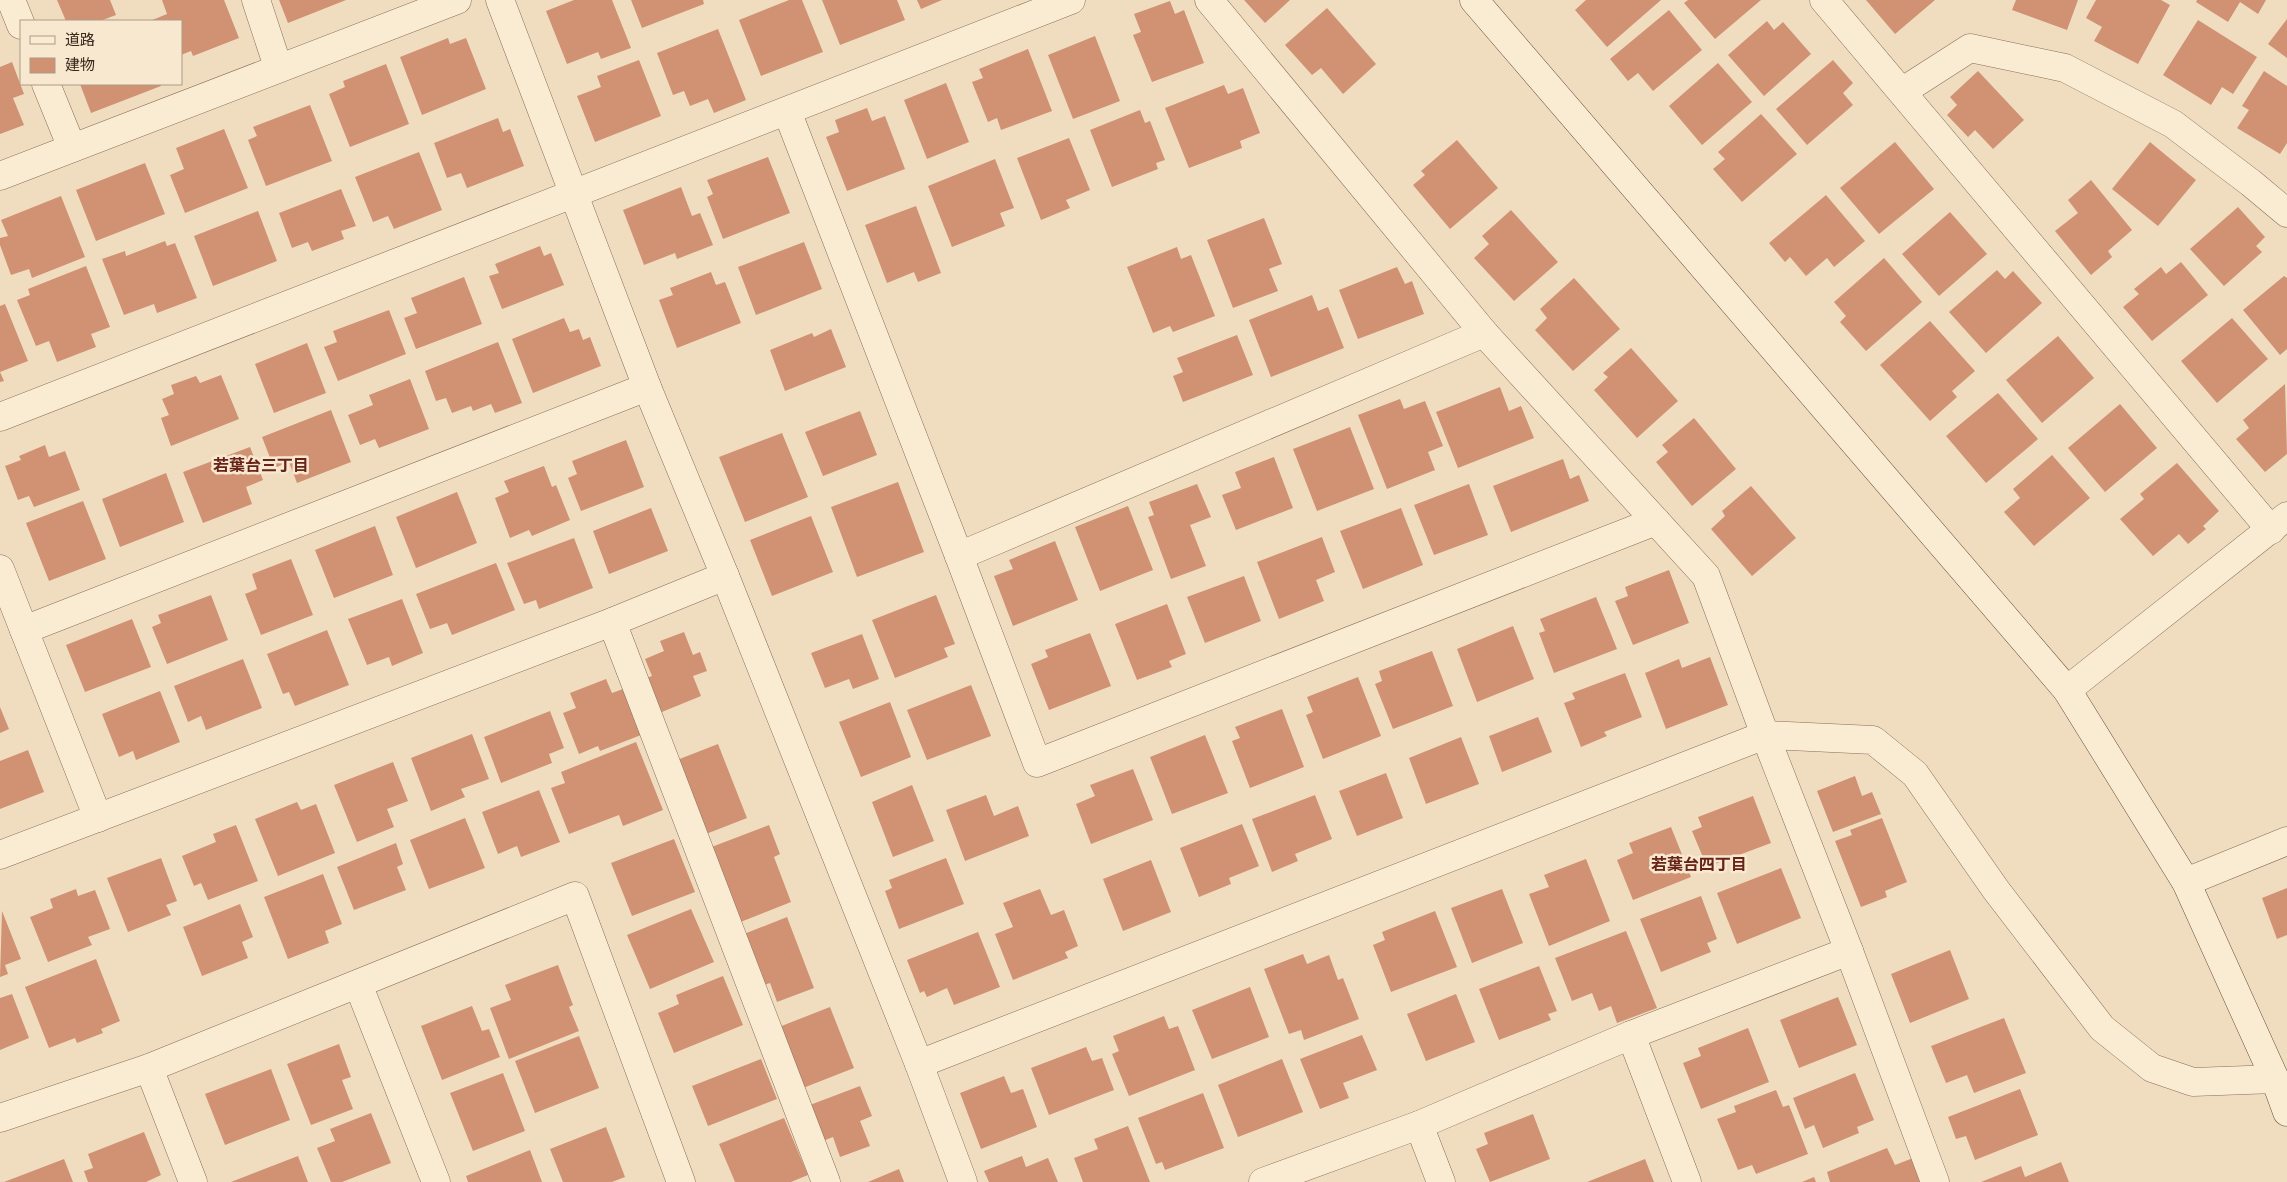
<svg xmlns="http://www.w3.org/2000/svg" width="2287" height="1182" font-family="Georgia,'Noto Sans JP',serif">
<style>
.building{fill:#d09273}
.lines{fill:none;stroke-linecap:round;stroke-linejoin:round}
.street-casing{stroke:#8a6e57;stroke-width:29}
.secondary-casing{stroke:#6c4f3a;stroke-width:29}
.street{stroke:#faebd3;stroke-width:28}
.secondary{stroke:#faebd3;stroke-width:28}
.labels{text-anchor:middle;stroke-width:5;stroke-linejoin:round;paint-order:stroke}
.neighbourhood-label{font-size:16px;font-weight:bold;fill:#672319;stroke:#f7e8cf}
</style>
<rect width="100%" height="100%" fill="#f0ddc0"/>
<g class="building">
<path d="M57 0H110L116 15 100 21H66Z"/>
<path d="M162 0H224L239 38 193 56 191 51 181 55V21H150L167 14Z"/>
<path d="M279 0H346L288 23Z"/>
<path d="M574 0H612L631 48 601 59 598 52 567 64 546 11Z"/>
<path d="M631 0H703L704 4 642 28Z"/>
<path d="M789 0H802L823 52 761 76 739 20Z"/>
<path d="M822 0H897L905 20 840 45Z"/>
<path d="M917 0H942L921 9Z"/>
<path d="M1244 0H1290L1265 23Z"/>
<path d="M1586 0H1661L1607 47 1575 10Z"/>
<path d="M1688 0H1761L1715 39 1684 3Z"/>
<path d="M1866 0H1935L1895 34Z"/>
<path d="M2016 0H2078L2067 30 2012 10Z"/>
<path d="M2096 0H2161L2170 5 2138 64 2094 41 2102 27 2086 18Z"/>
<path d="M2197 0H2266L2258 14 2240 2 2228 22 2196 2Z"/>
<path d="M1170 1 1175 14 1184 10 1204 63 1152 82 1133 35 1141 32 1134 14Z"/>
<path d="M1327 8 1376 64 1343 94 1321 68 1312 75 1285 45Z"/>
<path d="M1669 10 1702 50 1653 91 1638 73 1628 81 1610 59Z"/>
<path d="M2287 19V58L2268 44Z"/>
<path d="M2198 20 2257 57 2233 94 2222 87 2211 105 2163 75Z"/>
<path d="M1767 21 1774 30 1783 22 1811 54 1764 96 1728 55Z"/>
<path d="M718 29 746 100 714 113 708 99 690 106 684 91 673 95 657 53Z"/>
<path d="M1095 36 1120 101 1073 119 1048 55Z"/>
<path d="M448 38 450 44 466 38 486 89 422 115 400 57Z"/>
<path d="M1028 49 1052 111 1001 130 997 118 988 122 972 82 983 78 979 69Z"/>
<path d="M639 60 661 116 595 142 577 96 601 87 597 76Z"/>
<path d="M1833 60 1853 83 1843 93 1853 105 1807 145 1776 109Z"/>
<path d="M12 62 24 94 13 98 24 125 0 134V67Z"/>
<path d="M1718 63 1752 102 1702 145 1669 106Z"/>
<path d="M386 64 409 124 350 147 329 94 345 87 343 81Z"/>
<path d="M1978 71 2024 120 1993 149 1975 130 1968 137 1947 115 1957 105 1950 97Z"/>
<path d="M2264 71 2287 86V143L2280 154 2237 128 2249 110 2242 106Z"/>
<path d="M946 83 969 142 927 159 904 100Z"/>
<path d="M80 84H160L161 86 91 113Z"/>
<path d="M1224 85 1228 94 1243 88 1260 133 1240 141 1242 148 1189 168 1165 108Z"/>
<path d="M310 105 332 161 266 186 248 140 257 136 253 127Z"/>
<path d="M867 108 872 121 885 116 905 169 847 191 826 137 839 132 835 120Z"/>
<path d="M1140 110 1145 123 1150 121 1165 160 1156 163 1158 169 1112 187 1090 130Z"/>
<path d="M1761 114 1797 154 1742 202 1713 169 1725 159 1718 152Z"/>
<path d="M498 118 503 132 510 129 524 166 467 188 461 173 447 178 434 143Z"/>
<path d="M224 129 248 188 185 213 170 175 184 169 176 148Z"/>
<path d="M1069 138 1090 190 1066 200 1070 208 1041 220 1017 158Z"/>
<path d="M1457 140 1498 188 1450 229 1413 185 1425 175 1421 171Z"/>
<path d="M1895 142 1934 189 1879 234 1840 188Z"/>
<path d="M2150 142 2196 180 2158 226 2112 189Z"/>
<path d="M419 152 442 210 394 229 388 216 373 222 355 177Z"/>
<path d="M768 157 790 213 723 239 707 197 713 194 707 180Z"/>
<path d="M995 159 1014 208 1000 213 1005 226 952 247 928 186Z"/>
<path d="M145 163 165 214 96 241 76 190Z"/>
<path d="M2091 180 2132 230 2108 251 2112 257 2091 275 2055 231 2078 213 2068 200Z"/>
<path d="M681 187 692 216 700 213 713 245 677 259 675 253 644 265 623 210Z"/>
<path d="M341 189 356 226 341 231 344 239 312 251 308 242 292 248 279 213Z"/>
<path d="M1826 195 1865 241 1834 267 1827 258 1806 276 1790 257 1785 262 1769 243Z"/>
<path d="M61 196 85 257 32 278 29 269 11 275 0 245V238L8 236 1 220Z"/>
<path d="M916 206 941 273 918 282 914 272 887 283 865 225Z"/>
<path d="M2238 207 2265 237 2256 246 2262 252 2224 286 2190 249Z"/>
<path d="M1511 210 1558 262 1514 301 1474 258 1489 244 1482 236Z"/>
<path d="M258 211 277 261 213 286 194 236Z"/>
<path d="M1950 212 1987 254 1939 296 1902 254Z"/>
<path d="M1264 218 1282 264 1269 269 1278 291 1233 308 1207 240Z"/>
<path d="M165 241 167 246 175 243 197 298 157 313 154 304 124 315 102 259 125 251 126 256Z"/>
<path d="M804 242 822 289 756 315 738 267Z"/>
<path d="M540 246 544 256 551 253 564 285 502 309 489 276 499 273 495 264Z"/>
<path d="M1177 247 1181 259 1191 255 1215 316 1173 332 1170 326 1153 333 1127 267Z"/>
<path d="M1884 258 1922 302 1866 351 1840 322 1846 316 1834 302Z"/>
<path d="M2181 262 2208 295 2152 341 2123 307 2139 294 2134 289 2161 267 2166 274Z"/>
<path d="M86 266 110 327 91 334 96 347 57 362 49 341 36 346 17 300 30 295 28 289Z"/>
<path d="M1397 267 1405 284 1412 281 1424 314 1358 339 1339 290Z"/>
<path d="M1997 270 2005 279 2013 271 2042 303 1986 353 1949 312Z"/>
<path d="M711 272 716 285 725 282 741 323 677 348 659 300 673 295 670 288Z"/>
<path d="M2284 276 2287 278V349L2280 355 2243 310Z"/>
<path d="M464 277 482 324 416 349 404 318 417 313 411 298Z"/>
<path d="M1574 278 1620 329 1573 371 1535 330 1547 318 1540 309Z"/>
<path d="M1312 295 1318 311 1328 307 1344 348 1271 377 1249 320Z"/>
<path d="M5 304 28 361 0 372 4 381 0 382V306Z"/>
<path d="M389 310 406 354 338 381 324 347 337 342 333 331Z"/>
<path d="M564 318 570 332 579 329 583 340 590 337 601 366 533 393 512 339Z"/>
<path d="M2232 318 2268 359 2217 403 2181 361Z"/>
<path d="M1930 321 1975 371 1952 391 1957 397 1930 421 1880 365Z"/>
<path d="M831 329 846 367 785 391 770 350 812 333 814 337Z"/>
<path d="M1237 335 1253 375 1183 402 1173 376 1183 372 1177 358Z"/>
<path d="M2058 336 2094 378 2042 423 2006 380Z"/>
<path d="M498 342 522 403 495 413 491 404 473 411 471 406 452 413 446 398 436 401 425 371Z"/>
<path d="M307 343 326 393 274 413 255 364Z"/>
<path d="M1631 348 1678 401 1637 438 1594 390 1608 377 1603 373Z"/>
<path d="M221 375 239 419 171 446 161 418 169 415 162 399 174 394 171 385 196 376 200 383Z"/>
<path d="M410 379 429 429 379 448 375 439 360 445 348 415 373 405 369 395Z"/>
<path d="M2285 384 2287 454 2265 472 2236 439 2249 428 2243 420Z"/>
<path d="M1500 387 1509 411 1521 406 1534 438 1458 468 1436 412Z"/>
<path d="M1998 393 2038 439 1986 483 1946 436Z"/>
<path d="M1400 399 1404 409 1425 401 1443 446 1428 452 1435 470 1387 489 1358 415Z"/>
<path d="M2120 404 2157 448 2105 492 2068 448Z"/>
<path d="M331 410 351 462 297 483 289 462 274 468 262 437Z"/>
<path d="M860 411 877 455 823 476 805 432Z"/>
<path d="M1694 418 1736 469 1692 506 1656 462 1668 452 1662 445Z"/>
<path d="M1350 427 1374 489 1317 511 1293 449Z"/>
<path d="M782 433 808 497 745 522 719 457Z"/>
<path d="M626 440 644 487 581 511 568 478 577 474 572 461Z"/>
<path d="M45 445 49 457 65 451 80 490 34 507 29 496 18 500 5 466 21 460 19 456Z"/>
<path d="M250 447 263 480 246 487 252 504 203 523 183 472Z"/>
<path d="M2052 455 2090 498 2034 546 2004 512 2020 498 2013 489Z"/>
<path d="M1274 457 1293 508 1236 530 1222 495 1241 488 1235 472Z"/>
<path d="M1563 459 1570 479 1579 475 1589 501 1511 532 1493 486Z"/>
<path d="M2177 463 2219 511 2203 526 2206 529 2188 544 2179 534 2153 556 2120 519 2144 499 2140 494Z"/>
<path d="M544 466 552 487 556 485 570 520 532 536 529 530 510 538 495 498 509 492 504 481Z"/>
<path d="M166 473 184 522 120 547 102 499Z"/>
<path d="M898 482 924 552 857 577 831 507Z"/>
<path d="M1197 484 1211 517 1190 525 1206 566 1171 579 1148 517 1154 515 1149 502Z"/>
<path d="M1469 484 1488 535 1434 555 1414 505Z"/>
<path d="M1751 486 1796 538 1752 576 1711 529 1725 516 1722 511Z"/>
<path d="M457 492 477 543 416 568 396 517Z"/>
<path d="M83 501 106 559 49 581 26 523Z"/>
<path d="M1128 506 1153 570 1100 591 1075 527Z"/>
<path d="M651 508 668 551 609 574 593 531Z"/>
<path d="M1401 508 1423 565 1363 589 1340 531Z"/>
<path d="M811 516 833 572 772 596 750 540Z"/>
<path d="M375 526 393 575 334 598 315 550Z"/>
<path d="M1322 537 1335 572 1316 580 1324 601 1279 619 1257 562Z"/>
<path d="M574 538 593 588 539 609 536 600 524 604 507 563Z"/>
<path d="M1055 541 1078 600 1013 626 994 576 1013 569 1009 560Z"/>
<path d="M291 559 313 615 261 635 245 594 257 589 252 574Z"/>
<path d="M496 563 515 610 452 635 447 623 430 629 416 594Z"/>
<path d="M1669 570 1689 623 1633 645 1615 601 1628 596 1625 587Z"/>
<path d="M1244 576 1261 621 1205 643 1187 597Z"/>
<path d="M211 595 228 640 167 664 152 627 161 623 158 615Z"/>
<path d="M936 595 955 644 944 648 948 657 895 678 872 620Z"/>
<path d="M1596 597 1617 649 1554 673 1539 633 1545 631 1540 619Z"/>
<path d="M402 599 423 653 392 666 389 657 367 665 348 619Z"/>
<path d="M1167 604 1186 654 1169 661 1172 667 1137 680 1115 624Z"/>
<path d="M132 619 151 667 85 692 66 645Z"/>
<path d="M1513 626 1534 679 1477 702 1457 649Z"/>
<path d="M327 630 349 685 295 706 289 692 283 694 267 654Z"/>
<path d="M684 632 693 655 700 652 707 671 693 676 701 696 657 714 643 679 652 676 645 659 664 651 660 641Z"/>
<path d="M1090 633 1111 686 1049 710 1031 664 1048 657 1045 650Z"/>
<path d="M862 634 879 679 853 689 849 679 825 688 811 653Z"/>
<path d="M1432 651 1453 706 1393 729 1375 684 1382 681 1379 671Z"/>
<path d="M1710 657 1728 705 1666 729 1645 673 1679 659 1682 668Z"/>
<path d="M243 659 262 708 206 730 201 716 188 722 174 686Z"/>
<path d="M1625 673 1642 717 1604 732 1607 736 1581 747 1564 703 1575 699 1572 693Z"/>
<path d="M1358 677 1381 736 1323 759 1306 715 1313 712 1307 697Z"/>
<path d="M606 679 612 693 623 689 641 735 600 751 598 746 579 754 563 713 576 708 570 693Z"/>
<path d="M971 685 991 736 927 760 907 710Z"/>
<path d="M160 691 180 742 136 760 133 751 119 757 102 714Z"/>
<path d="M890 702 911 757 861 777 839 722Z"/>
<path d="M0 707 9 729 0 733Z"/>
<path d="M1282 709 1304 767 1250 788 1232 741 1240 738 1235 727Z"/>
<path d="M550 711 564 748 549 754 552 763 501 783 484 737Z"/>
<path d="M1538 717 1552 752 1502 772 1489 736Z"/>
<path d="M472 734 489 779 461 789 465 797 431 811 411 758Z"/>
<path d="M1205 735 1228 793 1172 814 1150 757Z"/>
<path d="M1461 737 1479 784 1426 804 1409 758Z"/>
<path d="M636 742 663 810 623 826 619 815 569 834 551 788 565 783 561 772Z"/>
<path d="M718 744 747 818 706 834 677 760Z"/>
<path d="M28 750 44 792 0 809V761Z"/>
<path d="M393 762 408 801 387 809 394 827 357 842 334 785Z"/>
<path d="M1133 769 1153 820 1091 844 1076 804 1095 796 1090 785Z"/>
<path d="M1386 773 1403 818 1357 836 1339 791Z"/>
<path d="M1855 776 1862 796 1872 792 1881 814 1833 832 1817 791Z"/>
<path d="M912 785 934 841 893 857 872 802Z"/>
<path d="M539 790 560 842 521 857 517 846 498 854 482 812Z"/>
<path d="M986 795 994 816 1018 806 1029 836 965 861 946 810Z"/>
<path d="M1315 795 1332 839 1295 854 1298 861 1272 872 1252 819Z"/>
<path d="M1753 796 1771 843 1707 867 1692 831 1702 827 1698 817Z"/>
<path d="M297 802 301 810 316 804 335 853 278 876 255 819Z"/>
<path d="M465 818 485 868 429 889 410 840Z"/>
<path d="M1882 818 1907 882 1885 891 1887 897 1861 907 1835 841 1852 835 1850 830Z"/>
<path d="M1242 824 1259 866 1229 878 1231 884 1199 897 1180 848Z"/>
<path d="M236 825 258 881 208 900 201 883 194 886 182 856 216 842 213 834Z"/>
<path d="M769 825 780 854 774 857 791 902 738 923 709 848Z"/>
<path d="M1671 827 1691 877 1633 900 1617 860 1633 853 1629 843Z"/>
<path d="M674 839 695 892 632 916 611 863Z"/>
<path d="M396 843 403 864 397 867 406 890 354 910 337 867Z"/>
<path d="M161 858 177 901 166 905 171 915 128 932 107 878Z"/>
<path d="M946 858 964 904 899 929 885 891 892 888 889 880Z"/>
<path d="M1586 859 1610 921 1549 946 1529 894 1549 887 1544 875Z"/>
<path d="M1151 860 1171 912 1123 931 1103 879Z"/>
<path d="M1781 868 1801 918 1737 944 1717 893Z"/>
<path d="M323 874 342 924 325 931 329 943 288 959 264 897Z"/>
<path d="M2287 888V935L2277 939 2262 898Z"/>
<path d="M76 889 78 896 95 890 110 929 88 937 92 945 48 962 30 917 53 908 50 899Z"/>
<path d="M1040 889 1051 915 1064 910 1078 946 1065 952 1068 958 1013 980 995 934 1013 927 1003 903Z"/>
<path d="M1502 889 1523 943 1472 963 1451 908Z"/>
<path d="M1701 896 1717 939 1707 943 1711 952 1661 972 1640 919Z"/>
<path d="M240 904 253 937 242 942 248 958 202 976 183 927Z"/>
<path d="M691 909 714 962 650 989 627 935Z"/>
<path d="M2 911 21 959 5 965 8 974 0 977Z"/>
<path d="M1435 911 1457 967 1391 992 1373 945 1385 940 1382 932Z"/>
<path d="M787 917 814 988 777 1002 770 983 759 987 739 936Z"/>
<path d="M1626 931 1657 1008 1617 1023 1611 1006 1599 1011 1592 993 1572 1001 1555 958Z"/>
<path d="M978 932 1000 987 954 1005 947 988 927 997 924 991 920 993 907 960Z"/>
<path d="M1950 950 1969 999 1910 1023 1891 974Z"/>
<path d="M1303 954 1307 964 1329 955 1338 980 1343 978 1359 1019 1304 1040 1301 1030 1289 1034 1264 969Z"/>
<path d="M96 959 120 1021 101 1029 103 1033 77 1043 75 1038 49 1048 25 987Z"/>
<path d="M558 965 573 1005 569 1007 579 1031 509 1059 490 1008 511 1000 505 985Z"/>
<path d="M1539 966 1557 1011 1548 1014 1551 1020 1499 1040 1479 989Z"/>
<path d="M723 976 743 1025 674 1053 658 1013 679 1004 676 995Z"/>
<path d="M1250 987 1269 1037 1212 1059 1192 1010Z"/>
<path d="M12 994 29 1038 0 1050V998Z"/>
<path d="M1456 994 1475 1042 1426 1061 1407 1014Z"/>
<path d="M1838 997 1857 1045 1799 1068 1780 1020Z"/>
<path d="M472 1006 482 1031 489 1029 500 1057 442 1080 421 1026Z"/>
<path d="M830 1007 854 1068 803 1088 779 1027Z"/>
<path d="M1164 1016 1169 1029 1178 1026 1195 1070 1129 1096 1112 1054 1119 1051 1113 1036Z"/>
<path d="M2004 1018 2026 1073 1974 1093 1967 1075 1946 1083 1931 1046Z"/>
<path d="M1748 1028 1769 1082 1701 1109 1683 1063 1701 1056 1698 1048Z"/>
<path d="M1362 1035 1377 1070 1343 1083 1349 1098 1320 1109 1300 1059Z"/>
<path d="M579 1036 599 1088 535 1113 515 1061Z"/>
<path d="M339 1044 351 1077 342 1080 353 1109 311 1125 287 1064Z"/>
<path d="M1086 1047 1092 1061 1102 1058 1114 1090 1049 1115 1031 1068Z"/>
<path d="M761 1059 777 1099 708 1126 692 1086Z"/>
<path d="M1282 1059 1303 1112 1238 1137 1218 1085Z"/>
<path d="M271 1069 290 1120 225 1145 205 1094Z"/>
<path d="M503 1073 525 1131 473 1151 450 1093Z"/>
<path d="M1855 1073 1874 1120 1857 1127 1859 1133 1823 1148 1814 1125 1805 1129 1793 1098Z"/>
<path d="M1004 1076 1011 1093 1023 1089 1037 1127 981 1149 960 1093Z"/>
<path d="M860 1086 872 1116 860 1121 870 1146 840 1157 833 1137 815 1144 802 1108Z"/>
<path d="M2020 1089 2038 1135 1975 1160 1966 1136 1956 1139 1948 1117Z"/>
<path d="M1776 1090 1783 1107 1789 1105 1808 1154 1756 1174 1752 1165 1738 1170 1717 1119 1736 1112 1734 1106Z"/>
<path d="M1203 1093 1224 1148 1165 1170 1162 1162 1156 1164 1138 1118Z"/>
<path d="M371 1113 391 1163 342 1182H331L317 1148 335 1141 330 1129Z"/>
<path d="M1533 1114 1550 1159 1490 1182 1476 1149 1488 1144 1484 1133Z"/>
<path d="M784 1118 808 1175 791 1182H735L719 1144Z"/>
<path d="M1128 1126 1150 1182H1083L1074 1158 1098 1149 1094 1139Z"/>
<path d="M606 1127 625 1177 612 1182H563L550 1149Z"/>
<path d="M144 1132 161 1175 146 1182H88L84 1171 93 1168 88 1154Z"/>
<path d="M1887 1148 1895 1165 1913 1158 1923 1182H1830L1827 1172Z"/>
<path d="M530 1150 542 1182H468L466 1176Z"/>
<path d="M298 1156 308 1182H231Z"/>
<path d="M1022 1156 1026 1167 1048 1158 1058 1182H989L984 1171Z"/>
<path d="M64 1159 73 1182H4Z"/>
<path d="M1645 1159 1654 1182H1587Z"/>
<path d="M2061 1162 2069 1182H1981L2021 1166 2025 1177Z"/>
<path d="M899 1169 904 1182H868Z"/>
<path d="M1814 1177 1816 1182H1802Z"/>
</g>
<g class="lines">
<g class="street-casing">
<g id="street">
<path d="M11 0 21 25"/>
<path d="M256 0 278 67"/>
<path d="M500 0 647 387 725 576 919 1064 963 1182"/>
<path d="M1209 0 1484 333 1706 576 1765 735 1849 951 1935 1182"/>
<path d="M1824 0 2271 530"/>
<path d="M46 84 72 148"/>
<path d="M1903 91 1970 48 2065 68 2173 124 2251 183 2287 213"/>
<path d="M787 111 959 556 1037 763 1656 521"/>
<path d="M0 176 457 0"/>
<path d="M0 417 1071 0"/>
<path d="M959 556 1484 333"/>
<path d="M0 569 98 818"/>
<path d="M612 622 826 1182"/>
<path d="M24 630 647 387"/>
<path d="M2067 690 2287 516"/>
<path d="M0 855 612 622 725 576"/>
<path d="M2186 882 2287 841"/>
<path d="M358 984 436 1182"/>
<path d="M1631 1035 1687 1182"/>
<path d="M919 1064 1765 735 1873 740 1915 774 1996 890 2102 1028 2152 1068 2193 1082 2275 1079"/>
<path d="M149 1068 193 1182"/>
<path d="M0 1118 149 1068 575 896 681 1182"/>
<path d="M1419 1125 1441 1182"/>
<path d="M1263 1182 1419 1125 1631 1035 1849 951"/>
</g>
</g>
<g class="secondary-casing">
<path id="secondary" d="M1474 0 2067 690 2186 882 2275 1079 2287 1112"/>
</g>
<use href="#street" class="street"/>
<use href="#secondary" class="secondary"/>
</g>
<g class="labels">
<g class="neighbourhood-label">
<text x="261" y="471">若葉台三丁目</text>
<text x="1699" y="870">若葉台四丁目</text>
</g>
</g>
<rect x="20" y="20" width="162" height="65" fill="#f7e8cf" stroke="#ab9b87"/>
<rect x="30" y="36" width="25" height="8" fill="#faebd3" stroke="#ab9b87"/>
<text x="65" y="45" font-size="15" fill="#39271c">道路</text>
<rect x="30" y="58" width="25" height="15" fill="#d09273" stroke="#ab9b87"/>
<text x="65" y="70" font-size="15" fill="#39271c">建物</text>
</svg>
